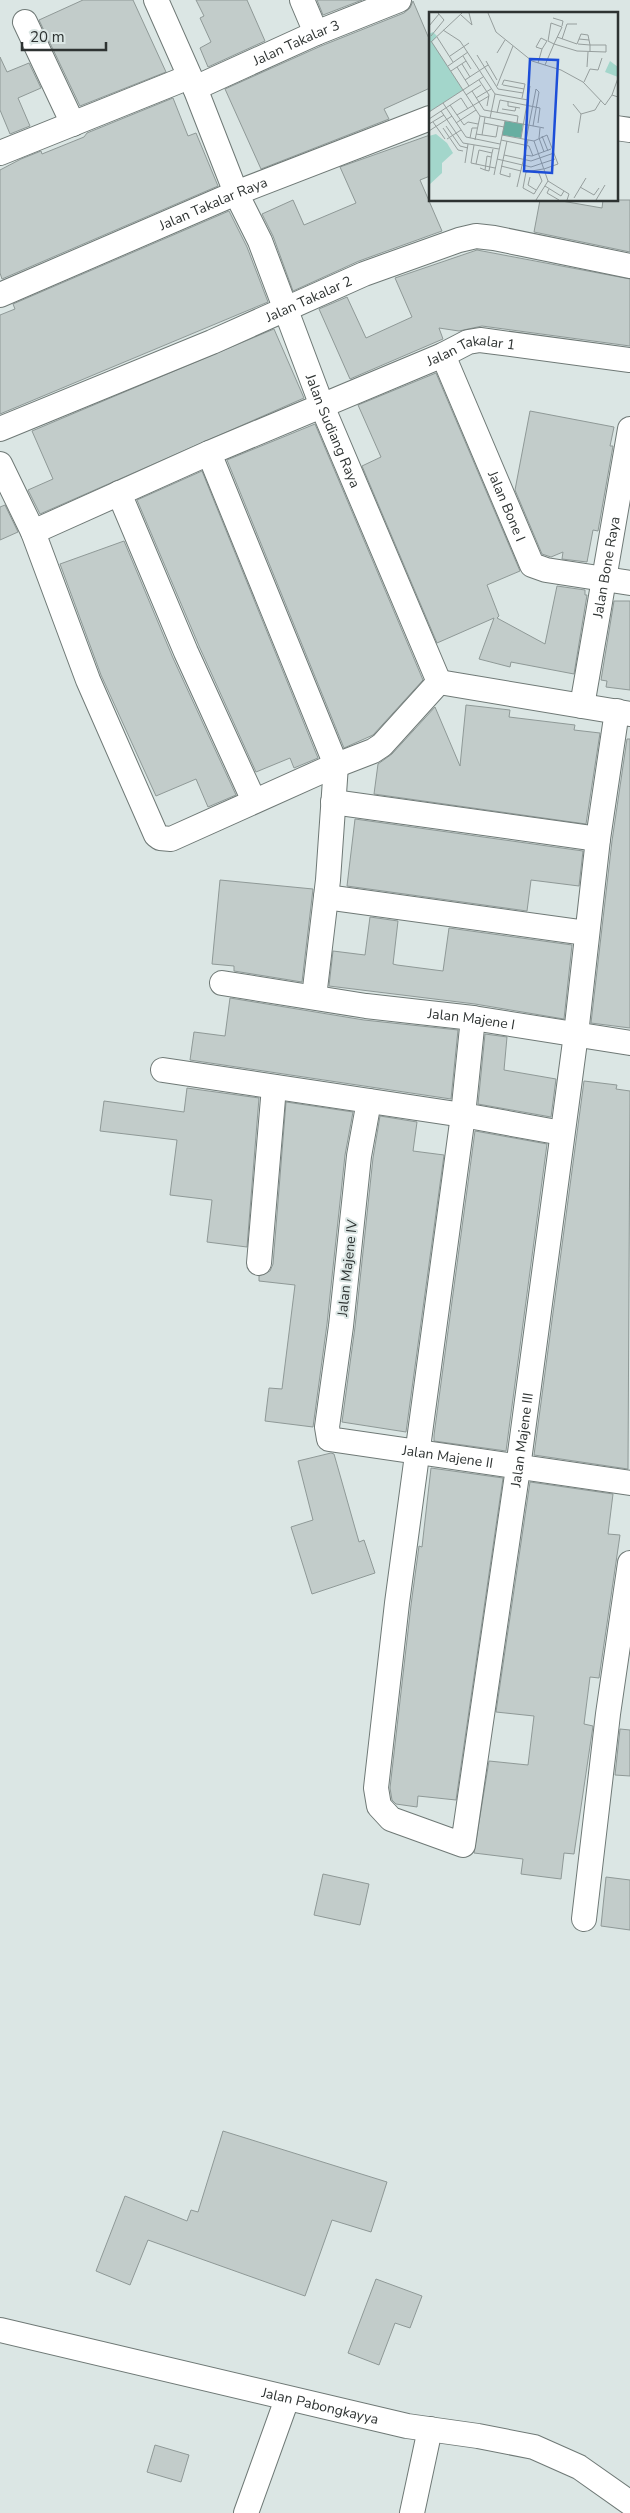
<svg xmlns="http://www.w3.org/2000/svg" width="630" height="2513" font-family="'Nunito Sans',sans-serif">
<style>
.building{fill:#c2ccca;stroke:#8f9997}
.lines{fill:none;stroke-linecap:round;stroke-linejoin:round}
.minor-casing{stroke:#6f7976;stroke-width:26}
.minor{stroke:#fff;stroke-width:24}
.labels{text-anchor:middle;stroke-width:4;stroke-linejoin:round;paint-order:stroke}
.street-label{font-size:14px;fill:#2e3332;stroke:#dbe6e4}
.inset-road{fill:none;stroke:#969e9d;stroke-width:1}
.view{fill:#1d4ed8;fill-opacity:0.15;stroke:#1d4ed8;stroke-width:2.5}
.inset-edge{fill:none;stroke:#2e3332;stroke-width:2.5}
</style>
<rect width="100%" height="100%" fill="#dbe6e4"/>
<g class="building">
<path d="M83 0H133L166 72 80 106 39 20Z"/>
<path d="M196 0H247L265 41 208 67 200 48 211 42 200 18 204 16Z"/>
<path d="M317 0H362L323 15Z"/>
<path d="M413 1 430 41V88L384 109 389 119 261 169 225 89 321 46 404 13 410 8Z"/>
<path d="M0 57 7 72 29 63 41 88 18 98 30 126 10 134 0 110Z"/>
<path d="M173 98 188 136 196 133 218 186 2 279 0 273V170L21 159 41 151 42 154 84 137 87 133Z"/>
<path d="M430 135V176L420 180 442 231 359 261 293 291 273 236 262 214 293 200 304 225 356 203 340 167Z"/>
<path d="M540 200H556L602 208 603 200H630V252L534 232Z"/>
<path d="M229 211 247 247 268 302 0 414V315L15 309 13 304Z"/>
<path d="M477 250 630 279V346L482 326 459 331 439 328 443 339 350 379 319 309 347 297 366 338 412 317 395 278Z"/>
<path d="M274 329 304 398 40 514 28 490 53 479 32 431Z"/>
<path d="M436 373 520 571 487 585 499 616 497 618 545 644 557 586 585 590V595H587L574 674 511 662 510 667 479 659 494 618 437 643 362 466 381 457 358 405Z"/>
<path d="M530 411 614 427 610 446H613L598 531 593 530 587 562 562 559 563 552 551 557 542 554 515 490Z"/>
<path d="M315 424 423 680 373 735 344 748 227 460Z"/>
<path d="M202 471 318 758 294 768 290 758 256 772 199 646 137 500Z"/>
<path d="M5 505 18 532 0 540V507Z"/>
<path d="M124 541 173 658 236 795 208 807 196 779 156 796 101 675 60 564Z"/>
<path d="M614 601H630V690L606 687 607 681 601 680Z"/>
<path d="M466 705 510 710 509 717 575 725 574 730 600 733 586 824 374 794 378 764 392 754 435 707 460 766Z"/>
<path d="M627 739H630V1028L591 1023 612 841Z"/>
<path d="M355 819 583 851 579 886 531 880 527 911 347 886Z"/>
<path d="M220 880 313 889 302 982 234 971V966L212 964Z"/>
<path d="M370 917 398 921 393 964 397 965 443 971 449 928 572 945 564 1019 475 1004 329 986 333 951 365 955Z"/>
<path d="M230 998 364 1020 458 1030 451 1099 190 1060 194 1032 225 1036Z"/>
<path d="M485 1034 507 1037 504 1070 556 1079 551 1117 478 1104Z"/>
<path d="M584 1081 617 1085 616 1089 630 1091 628 1469 534 1455Z"/>
<path d="M187 1088 259 1098 247 1247 207 1242 212 1200 170 1195 177 1140 100 1131 104 1101 184 1112Z"/>
<path d="M286 1102 353 1112 345 1155 327 1324 313 1427 265 1421 269 1388 282 1389 295 1285 259 1281V1276L270 1271 273 1264Z"/>
<path d="M380 1116 417 1122 413 1151 444 1155 406 1432 342 1422 355 1327 373 1158Z"/>
<path d="M475 1131 547 1144 506 1451 434 1441V1435Z"/>
<path d="M331 1453 334 1454 359 1542 364 1540 375 1573 312 1594 291 1527 313 1520 298 1461Z"/>
<path d="M431 1468 503 1478 456 1800 418 1796 417 1807 396 1804 392 1800 390 1788 411 1605 419 1546 422 1547Z"/>
<path d="M530 1482 613 1494 608 1534 620 1535 599 1678 590 1677 584 1724 593 1726 574 1854 564 1853 561 1879 521 1874 523 1859 474 1853 489 1761 528 1765 534 1716 496 1712Z"/>
<path d="M620 1729 630 1730V1776L615 1775Z"/>
<path d="M323 1874 369 1884 360 1925 314 1915Z"/>
<path d="M606 1877 630 1880V1930L601 1926Z"/>
<path d="M223 2131 387 2182 371 2232 332 2220 305 2296 148 2240 130 2285 96 2271 125 2196 187 2221 191 2210 198 2212Z"/>
<path d="M376 2279 422 2296 410 2328 395 2323 379 2365 348 2353Z"/>
<path d="M155 2445 189 2455 181 2482 147 2472Z"/>
</g>
<g class="lines">
<g class="minor-casing">
<g id="minor">
<path id="s1" d="M156 0 195 88 236 193 260 241 322 406 439 682"/>
<path d="M302 0 316 33"/>
<path d="M25 22 73 124"/>
<path id="s2" d="M195 88 316 33 399 0"/>
<path d="M616 128 630 130"/>
<path d="M0 153 189 77"/>
<path id="s3" d="M0 295 236 193 430 118"/>
<path id="s4" d="M443 355 532 565 546 570 630 583"/>
<path id="s5" d="M0 429 212 342 364 274 459 240 476 236 494 238 630 266"/>
<path d="M209 453 336 765 328 880 314 997"/>
<path d="M0 464 33 532 88 680 156 835 160 838 171 839 329 768 373 751 382 745 439 682"/>
<path d="M119 493 186 652 254 801"/>
<path id="s6" d="M33 532 209 453 443 355 468 342 480 340 630 360"/>
<path d="M439 682 630 714"/>
<path id="s7" d="M582 706 630 429"/>
<path d="M333 802 598 839"/>
<path d="M326 897 586 933"/>
<path id="s8" d="M222 983 366 1006 473 1018 630 1043"/>
<path id="s9" d="M473 1018 463 1115 397 1603 376 1788 379 1806 391 1819 463 1845 518 1468 576 1034 598 839 617 711"/>
<path d="M163 1070 463 1115 562 1133"/>
<path id="s10" d="M369 1101 359 1156 341 1326 327 1427 329 1439 630 1483"/>
<path d="M259 1263 274 1087"/>
<path d="M584 1919 608 1714 630 1563"/>
<path id="s11" d="M0 2330 407 2426 478 2436 534 2447 579 2467 630 2503"/>
<path d="M246 2513 287 2399"/>
<path d="M412 2513 430 2429"/>
</g>
</g>
<use href="#minor" class="minor"/>
</g>
<g class="labels">
<g class="street-label">
<text dy="5" stroke="none"><textPath href="#s2" startOffset="111">Jalan Takalar 3</textPath></text>
<text dy="5" stroke="none"><textPath href="#s3" startOffset="232">Jalan Takalar Raya</textPath></text>
<text dy="5" stroke="none"><textPath href="#s5" startOffset="335">Jalan Takalar 2</textPath></text>
<text dy="5" stroke="none"><textPath href="#s6" startOffset="476">Jalan Takalar 1</textPath></text>
<text dy="5" stroke="none"><textPath href="#s1" startOffset="466">Jalan Sudiang Raya</textPath></text>
<text dy="5" stroke="none"><textPath href="#s4" startOffset="164">Jalan Bone I</textPath></text>
<text dy="5" stroke="none"><textPath href="#s7" startOffset="141">Jalan Bone Raya</textPath></text>
<text dy="5" stroke="none"><textPath href="#s8" startOffset="252">Jalan Majene I</textPath></text>
<text transform="translate(347 1268) rotate(-84)" y="5">Jalan Majene IV</text>
<text dy="5" stroke="none"><textPath href="#s9" startOffset="1298">Jalan Majene III</textPath></text>
<text dy="5" stroke="none"><textPath href="#s10" startOffset="461">Jalan Majene II</textPath></text>
<text dy="5" stroke="none"><textPath href="#s11" startOffset="329">Jalan Pabongkayya</textPath></text>
</g>
</g>
<g transform="translate(429 12)">
<rect width="189" height="189" fill="#dbe6e4"/>
<path d="M4 20 8 24 3 30 34 78 0 100V22ZM181 49 189 55V65L176 60ZM7 122 18 131 24 141 13 151V161L0 173V124Z" fill="#a3d6cb"/>
<path d="M76 109 94 112 92 126 73 123Z" fill="#67aea1"/>
<path class="inset-road" d="M59 1 67 20 103 49 132 58 154 70 176 93 183 83 189 85M32 3 43 13 40 1M124 6 134 9 133 14M0 14 10 2M14 18 31 29 66 82M2 24 15 8 9 1M8 25 24 50M128 25 148 32 152 22 159 23 160 28 150 27M133 27 138 12H148M2 29 51 104 115 116M2 30 33 1M125 32 133 15 122 11 119 29 125 32 135 35 148 39 177 40V33H161L160 28M149 32 161 33V40M68 41 76 28M48 43 69 77 94 81M21 44 40 31M34 44 42 57M57 49 68 68M109 51 113 37 107 35 112 26 118 29 113 37M33 52 41 65M116 53 125 32M19 54 39 40M28 55 40 74M158 55 159 40M22 59 37 49M36 68 59 53M50 68 60 83 58 94M155 70 161 57 169 58 173 46M73 73 75 68 96 72 93 86M74 73 95 77M68 74 84 34M43 79 55 98 89 104 88 111M66 82 99 88M37 83 52 73M183 83 189 66M47 86 62 77M79 89V94L91 96M14 91 37 125 71 132M144 92 152 102 149 121M21 93 28 103 60 84M73 97 86 99 87 95M12 99 34 131 70 137M0 100 54 65M68 101 71 88 111 96 109 111M152 102 166 98 172 88M28 103 35 113 39 110 49 112M61 106 66 82M0 107 32 86 39 97M4 110 16 127M27 111 47 98M55 111 75 115M0 112 15 103M17 114 31 134 39 136M104 114 110 80 107 77M14 116 29 138 34 139M111 116 110 126 115 140M0 119 23 104M47 122 67 125 69 114M53 123 56 105M73 123 105 129M113 124 119 139M41 126 43 116H48M92 126 101 74M18 127 32 118M46 128 51 104M72 128 100 134 104 144M97 128 107 77M78 129 71 162 81 165V161M105 129 119 169 140 182 138 188M105 129 118 123 129 152 115 157M45 133 42 151 66 156M75 143 102 149 125 141M95 143 103 144 122 137M68 147 102 155 126 147M36 151 39 132M47 152 50 138 63 141 64 137M72 154 92 159M51 156 56 158 58 144 62 145M56 158 60 159 63 141M65 163 76 109M101 165 99 173 107 178M116 174 132 184 135 179M88 175 99 128M151 175 165 183 170 176M120 177 118 181 130 188M105 182 94 176 97 160 114 157M105 182 113 169 109 159M145 186 157 166M107 188 119 169M167 188 176 173"/>
<path class="view" d="M101 47 129 48 123 161 95 159Z"/>
<rect width="189" height="189" class="inset-edge"/>
</g>
<path d="M22 42v8h84v-8" fill="none" stroke="#2e3332" stroke-width="2.5"/>
<text x="30" y="42" font-size="15" fill="#2e3332" stroke="#dbe6e4" stroke-width="4" paint-order="stroke">20 m</text>
</svg>
